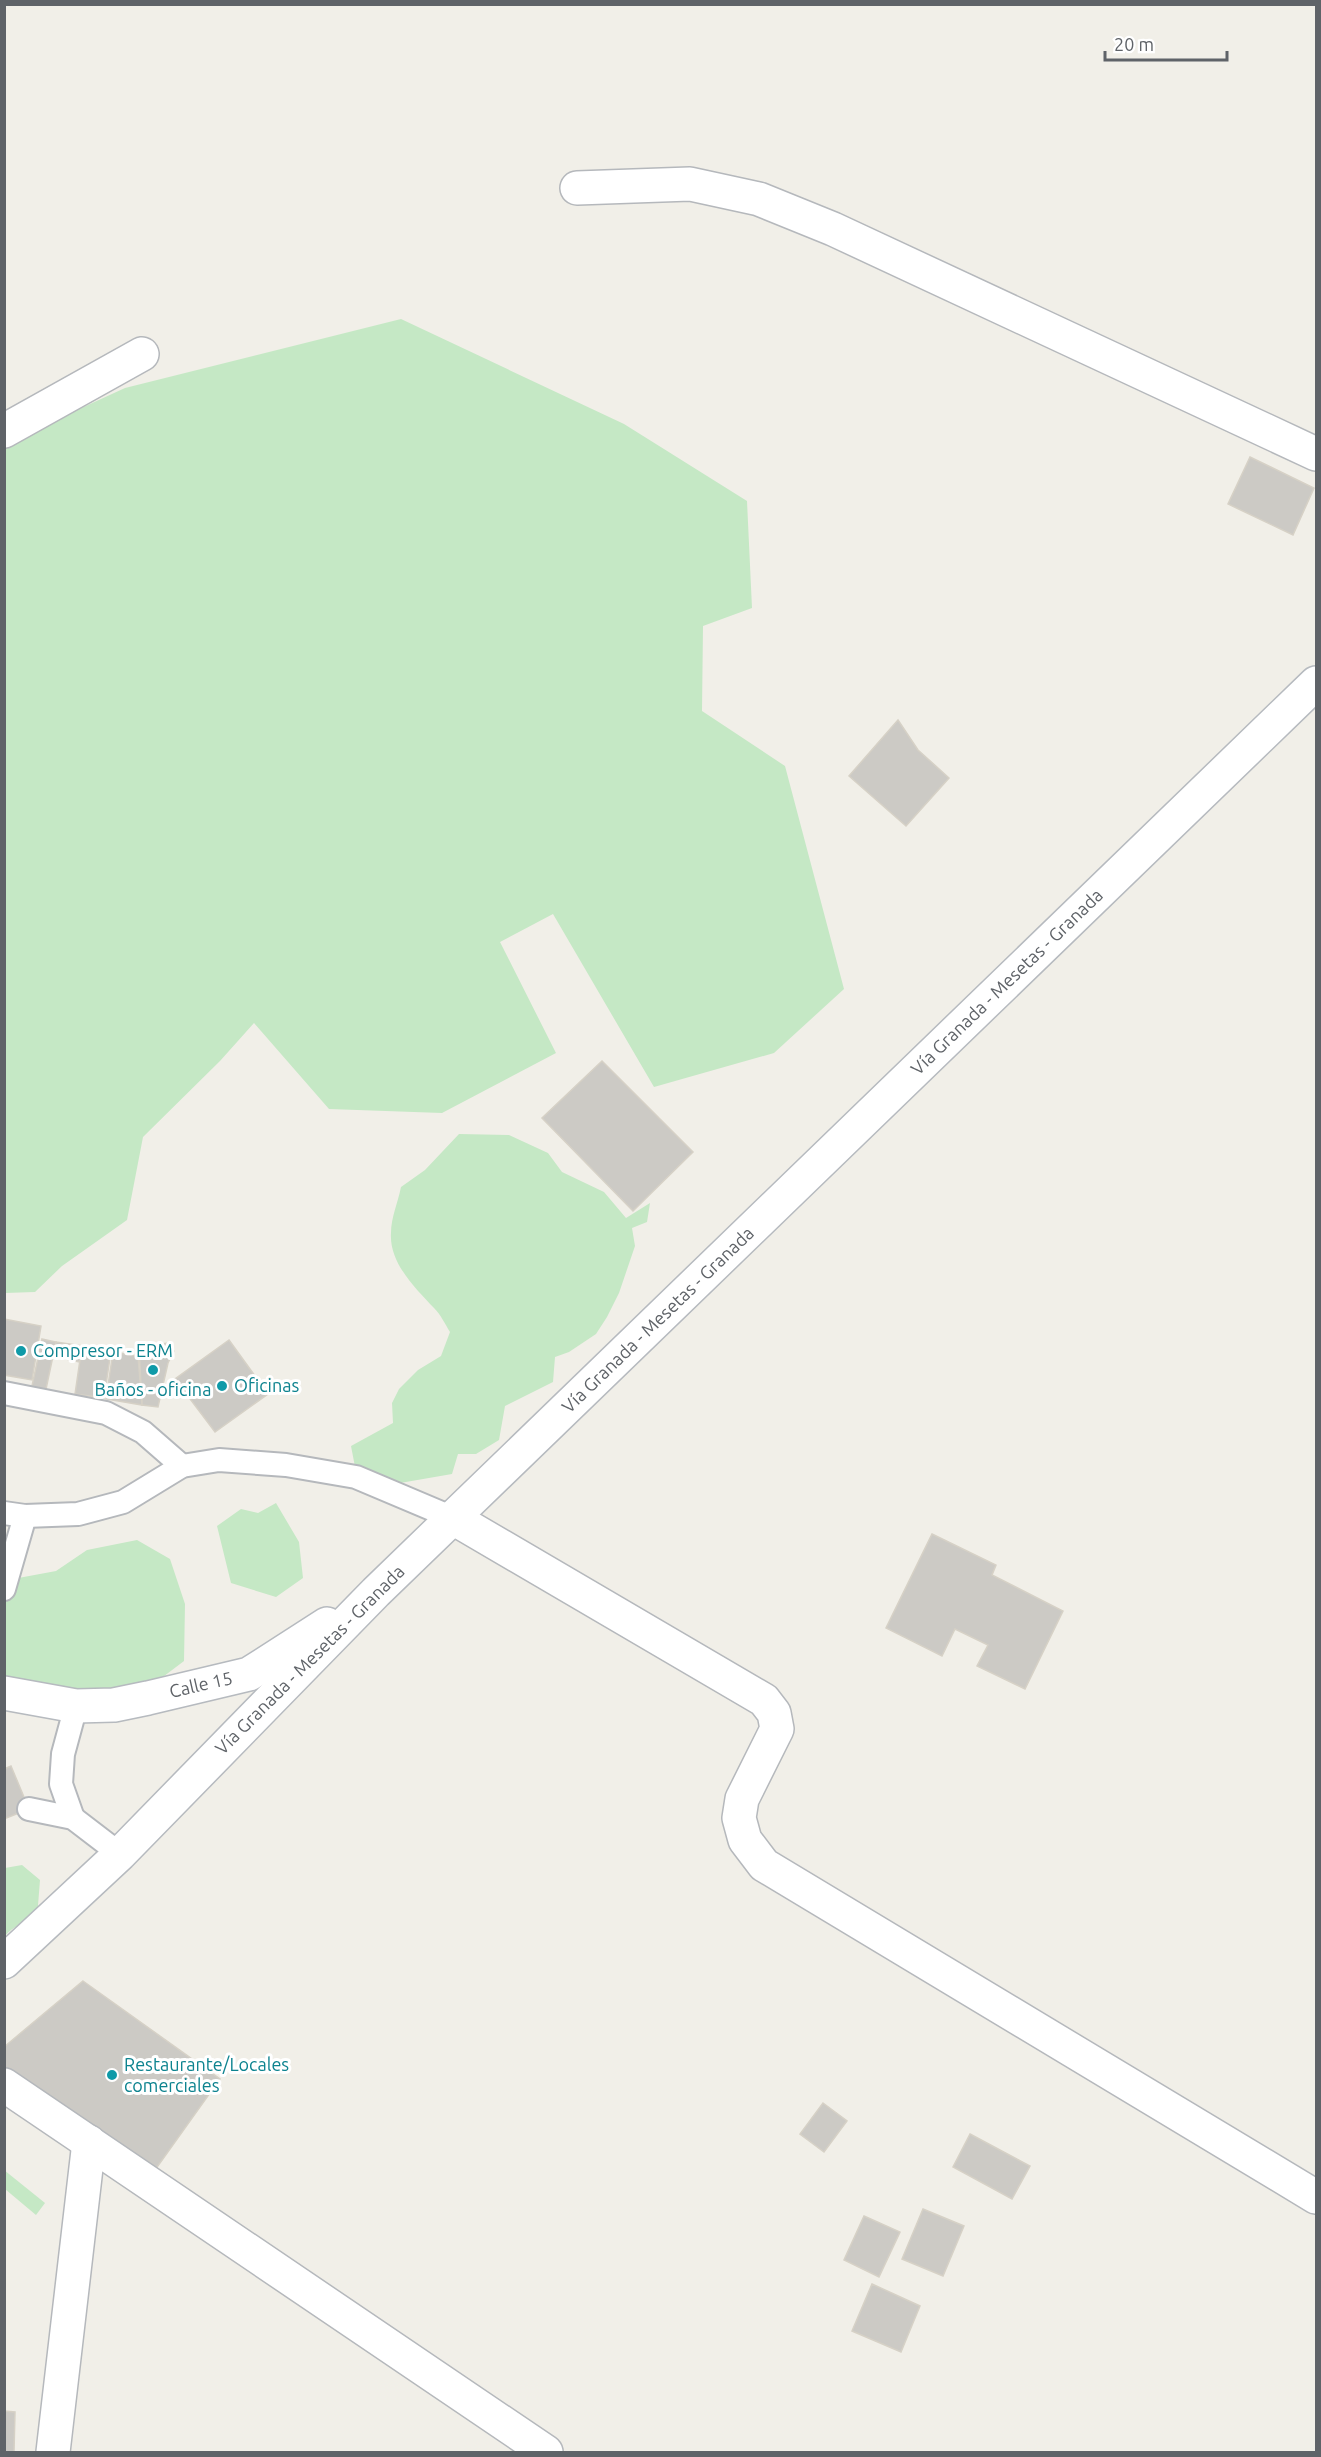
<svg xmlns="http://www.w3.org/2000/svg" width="1321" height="2457" font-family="Ubuntu,sans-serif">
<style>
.green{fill:#c5e8c5}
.building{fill:#cccac5;stroke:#d6d1c6;stroke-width:1.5}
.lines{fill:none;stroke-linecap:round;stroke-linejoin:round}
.lane-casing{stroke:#b5b8bc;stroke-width:26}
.street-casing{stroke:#b5b8bc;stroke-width:36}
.secondary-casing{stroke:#b6babf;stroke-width:36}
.lane{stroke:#fff;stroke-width:22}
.street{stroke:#fff;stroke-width:33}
.secondary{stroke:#fff;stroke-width:33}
.culture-dot{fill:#0f9aa8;stroke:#fff;stroke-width:2}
.labels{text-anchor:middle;stroke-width:6;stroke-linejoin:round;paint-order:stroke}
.street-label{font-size:18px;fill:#5f6368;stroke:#fff}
.culture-label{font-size:18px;fill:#0d838f;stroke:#fff;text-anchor:start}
</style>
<rect width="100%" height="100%" fill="#f1efe8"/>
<g class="green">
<path d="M401 319 624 424 747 501 752 608 703 626 702 711 785 766 844 989 774 1053 654 1087 553 914 500 942 556 1053 442 1113 329 1109 254 1023 220 1061 143 1137 127 1220 62 1266 35 1292 5 1293V443L125 388Z"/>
<path d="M459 1134 509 1135 548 1153 562 1172 604 1192 626 1218 650 1203 647 1222 632 1228 635 1246 619 1293 607 1317 596 1334 569 1352 555 1357 553 1382 505 1406 499 1440 476 1454H458L452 1474 400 1483 356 1472 351 1446 393 1423 392 1403 399 1389 418 1370 441 1356 450 1332C445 1324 441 1315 434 1308 416 1289 389 1263 391 1233 391 1218 398 1202 401 1187L425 1170Z"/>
<path d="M276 1503 299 1542 303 1578 276 1597 231 1583 217 1526 241 1509 258 1513Z"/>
<path d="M137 1540 170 1559 185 1604 184 1661 135 1698 5 1688V1589L13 1579 56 1571 87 1550Z"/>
<path d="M22 1865 40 1880 37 1918C25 1922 13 1926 5 1936V1868Z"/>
<path d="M4 2170 45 2203 36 2215 5 2189Z"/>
</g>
<g class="building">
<path d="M1250 457 1314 488 1293 535 1228 504Z"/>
<path d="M898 720 918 750 949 778 906 826 849 776Z"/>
<path d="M602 1061 693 1152 633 1211 542 1118Z"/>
<path d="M4 1319 41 1326 32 1380 4 1375Z"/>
<path d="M42 1339 56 1342 46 1389 32 1386Z"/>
<path d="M229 1340 268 1394 215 1432 175 1379Z"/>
<path d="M56 1342 82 1346 80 1362 52 1356Z"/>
<path d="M168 1343 174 1351 168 1363 158 1407 142 1405 139 1347Z"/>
<path d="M82 1346 111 1351 104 1398 75 1394Z"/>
<path d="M113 1352 138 1356 142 1405 106 1399Z"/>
<path d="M932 1534 996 1565 992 1575 1063 1611 1025 1689 977 1666 988 1645 955 1629 942 1656 886 1628Z"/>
<path d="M11 1766 29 1809 4 1819V1769Z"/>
<path d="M83 1981 220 2079 155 2170 4 2072V2047Z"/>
<path d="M823 2103 847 2121 824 2152 800 2134Z"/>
<path d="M970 2134 1030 2166 1012 2199 953 2167Z"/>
<path d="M923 2209 964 2226 943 2276 902 2259Z"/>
<path d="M864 2216 900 2232 879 2277 844 2260Z"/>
<path d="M872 2284 920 2306 901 2352 852 2331Z"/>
<path d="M4 2411 15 2412 14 2452H4Z"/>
</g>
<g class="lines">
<g class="lane-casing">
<g id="lane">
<path d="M4 1393 106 1413 143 1432 182 1466"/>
<path d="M4 1513 25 1516 78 1514 123 1502 182 1466 219 1460 286 1465 356 1477 453 1518"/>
<path d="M4 1589 25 1516"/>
<path d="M29 1809 73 1818 120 1854"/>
<path d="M73 1818 61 1784 63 1754 76 1706"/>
</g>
</g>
<g class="street-casing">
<g id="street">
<path d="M577 188 690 184 759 199 833 229 1316 454"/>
<path d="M4 431 142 354"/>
<path d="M453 1518 764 1700 774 1713 777 1729 742 1799 739 1818 745 1840 764 1865 1316 2197"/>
<path d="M4 2085 546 2452"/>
<path d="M53 2452 89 2142"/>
</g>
</g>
<g class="secondary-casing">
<g id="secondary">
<path d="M4 1693 76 1706 114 1705 148 1698 249 1674 327 1624"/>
<path d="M4 1962 120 1854 376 1592 1316 683"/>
</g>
</g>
<use href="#lane" class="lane"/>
<use href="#street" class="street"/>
<use href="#secondary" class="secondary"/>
</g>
<g class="culture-dot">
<circle cx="21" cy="1351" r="6"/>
<circle cx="153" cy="1370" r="6"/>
<circle cx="222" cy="1386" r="6"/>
<circle cx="112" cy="2075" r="6"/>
</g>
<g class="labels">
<g class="street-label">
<text transform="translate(1007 982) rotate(-44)" y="6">Vía Granada - Mesetas - Granada</text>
<text transform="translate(658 1320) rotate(-44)" y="6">Vía Granada - Mesetas - Granada</text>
<text transform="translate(310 1660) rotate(-45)" y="6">Vía Granada - Mesetas - Granada</text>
<text transform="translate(201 1685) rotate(-13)" y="6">Calle 15</text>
</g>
<g class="culture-label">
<text x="33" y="1357">Compresor - ERM</text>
<text x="234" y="1392">Oficinas</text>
<text x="153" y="1396" text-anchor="middle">Baños - oficina</text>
<text x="124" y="2071">Restaurante/Locales<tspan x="124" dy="21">comerciales</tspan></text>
</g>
</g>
<rect width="1321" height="2457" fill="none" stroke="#5f6368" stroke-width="12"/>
<path d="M1105 51v9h122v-9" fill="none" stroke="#5f6368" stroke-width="3"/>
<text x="1114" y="51" font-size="18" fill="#5f6368" stroke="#ffffff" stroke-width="4.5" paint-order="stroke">20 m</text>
</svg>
